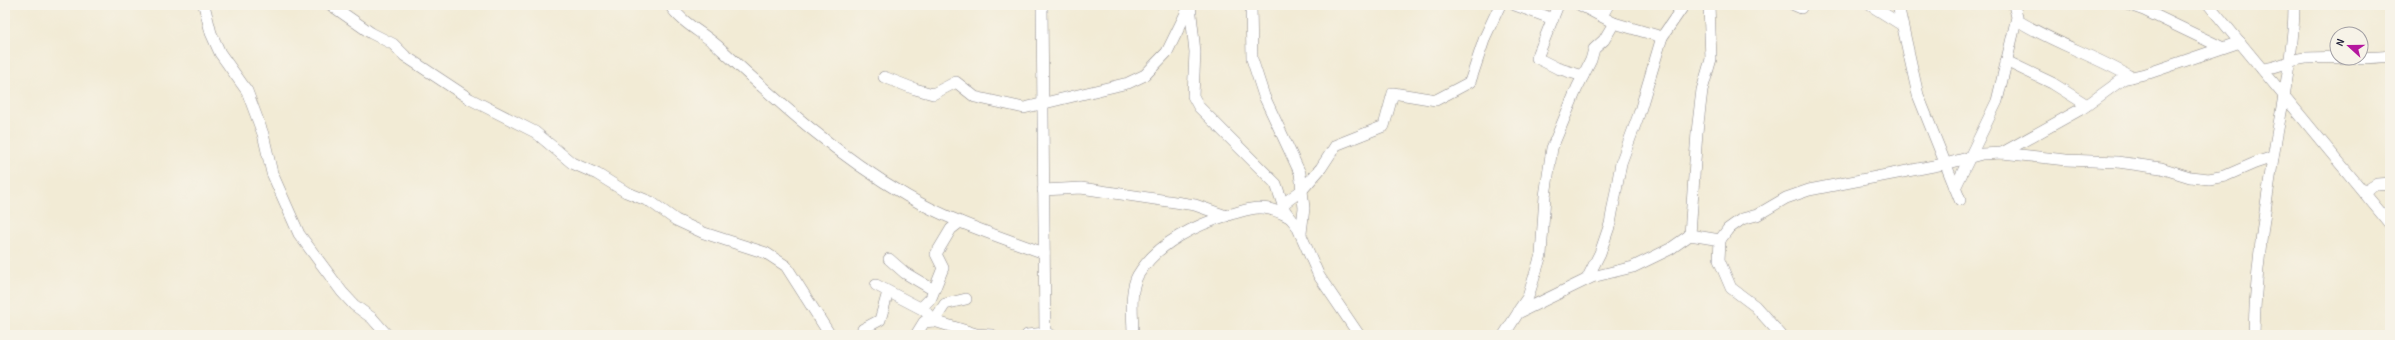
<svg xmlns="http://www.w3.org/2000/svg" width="2395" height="340" font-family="'Patrick Hand',sans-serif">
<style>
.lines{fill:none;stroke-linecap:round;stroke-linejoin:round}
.minor-casing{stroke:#8a8688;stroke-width:12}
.minor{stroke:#fff;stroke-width:11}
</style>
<rect width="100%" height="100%" fill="#f7f3e8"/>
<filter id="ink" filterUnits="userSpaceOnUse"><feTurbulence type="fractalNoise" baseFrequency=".025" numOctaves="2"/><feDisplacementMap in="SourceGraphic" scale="8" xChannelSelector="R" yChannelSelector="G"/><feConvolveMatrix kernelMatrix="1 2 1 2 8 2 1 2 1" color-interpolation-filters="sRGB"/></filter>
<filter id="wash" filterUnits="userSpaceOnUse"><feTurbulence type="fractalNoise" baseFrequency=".012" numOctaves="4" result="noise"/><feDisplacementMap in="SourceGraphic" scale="16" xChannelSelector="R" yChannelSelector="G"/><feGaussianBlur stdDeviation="0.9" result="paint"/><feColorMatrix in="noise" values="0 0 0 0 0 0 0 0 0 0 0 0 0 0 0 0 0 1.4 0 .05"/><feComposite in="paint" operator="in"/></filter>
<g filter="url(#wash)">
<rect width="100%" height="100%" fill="#f2ebd5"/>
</g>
<g filter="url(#ink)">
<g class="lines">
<g class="minor-casing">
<g id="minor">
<path d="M204 5 211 33 220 53 247 91 263 134 272 173 299 234 342 292 354 305 372 318 387 335"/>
<path d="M331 5 371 33 393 44 405 56 470 99 535 132 572 163 597 174 626 192 651 202 676 220 704 233 766 253 786 266 830 335"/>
<path d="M670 5C682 24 706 34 722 50 780 104 838 156 907 196 950 221 998 236 1044 253"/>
<path d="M1042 5 1045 335"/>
<path d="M1190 5 1195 52 1193 96 1199 107 1276 184 1285 211 1297 226 1319 276 1359 335"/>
<path d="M1251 5 1252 59 1264 96 1300 173 1304 208 1301 233"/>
<path d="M1515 5 1553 19"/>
<path d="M1558 5 1537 58 1557 68 1583 76"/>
<path d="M1580 5 1614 23 1662 37"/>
<path d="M1794 5 1801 8"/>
<path d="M1870 5 1902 25"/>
<path d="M1898 5 1918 95 1960 200"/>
<path d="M2130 5 2144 10 2221 47"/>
<path d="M2209 5 2390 224"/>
<path d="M1602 16 1608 5"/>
<path d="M2017 20C2053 43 2094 55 2131 77"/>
<path d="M2006 61 2052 83 2087 105"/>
<path d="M2262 69C2280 68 2287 60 2306 58 2334 56 2362 60 2390 56"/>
<path d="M884 77 915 89 933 94 956 82 975 97 1024 108 1128 83 1145 75 1167 52 1190 5"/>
<path d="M2002 153 2083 108 2123 79 2149 73 2240 42"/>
<path d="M1955 188 1997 101 2017 17 2014 5"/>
<path d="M1043 190 1081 188 1195 205 1226 216"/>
<path d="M2364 192 2377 184 2390 183"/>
<path d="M1283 204 1302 190 1321 168 1336 145 1384 126 1393 93 1436 100 1470 82 1485 37 1500 5"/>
<path d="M1690 235 1697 132 1702 90 1711 59 1709 5"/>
<path d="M1720 240 1719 260 1731 288 1755 306 1781 335"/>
<path d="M889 259 905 273 932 289"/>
<path d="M1587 279 1600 253 1610 224 1621 163 1639 114 1662 37 1684 5"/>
<path d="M876 285 924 310 934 321 976 334 992 335"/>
<path d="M924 310V305L931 298 943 268 936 254 951 229 960 222"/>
<path d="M1519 310 1528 297 1541 255 1545 196 1552 148 1577 88 1591 60 1594 49 1604 40 1614 23"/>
<path d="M860 335 863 329 880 320 888 292"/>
<path d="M916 335 924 322 934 321 945 304 966 299"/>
<path d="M1027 335 1045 333 1051 335"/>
<path d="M1133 335C1133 317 1129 291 1138 275 1158 242 1196 225 1231 214 1240 212 1251 207 1261 208 1271 208 1280 212 1289 217"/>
<path d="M1504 335 1518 313 1592 277 1633 267 1670 249 1690 235 1720 240 1728 229 1742 219 1757 215 1786 198 1809 190 1949 163 1982 154 2002 153 2066 160 2118 162 2161 168 2190 177 2209 179 2225 176 2255 163 2273 157"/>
<path d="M2254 335C2255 276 2264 216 2273 158 2281 108 2294 55 2294 5"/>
</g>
</g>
<use href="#minor" class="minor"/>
</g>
</g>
<rect width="2395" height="340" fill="none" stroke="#f7f3e8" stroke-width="20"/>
<g transform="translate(2349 46) rotate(291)"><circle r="19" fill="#f7f3e8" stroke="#a29fa3"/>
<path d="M0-3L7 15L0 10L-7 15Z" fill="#b5179e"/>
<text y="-6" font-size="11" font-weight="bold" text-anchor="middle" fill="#22223b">N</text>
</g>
</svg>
